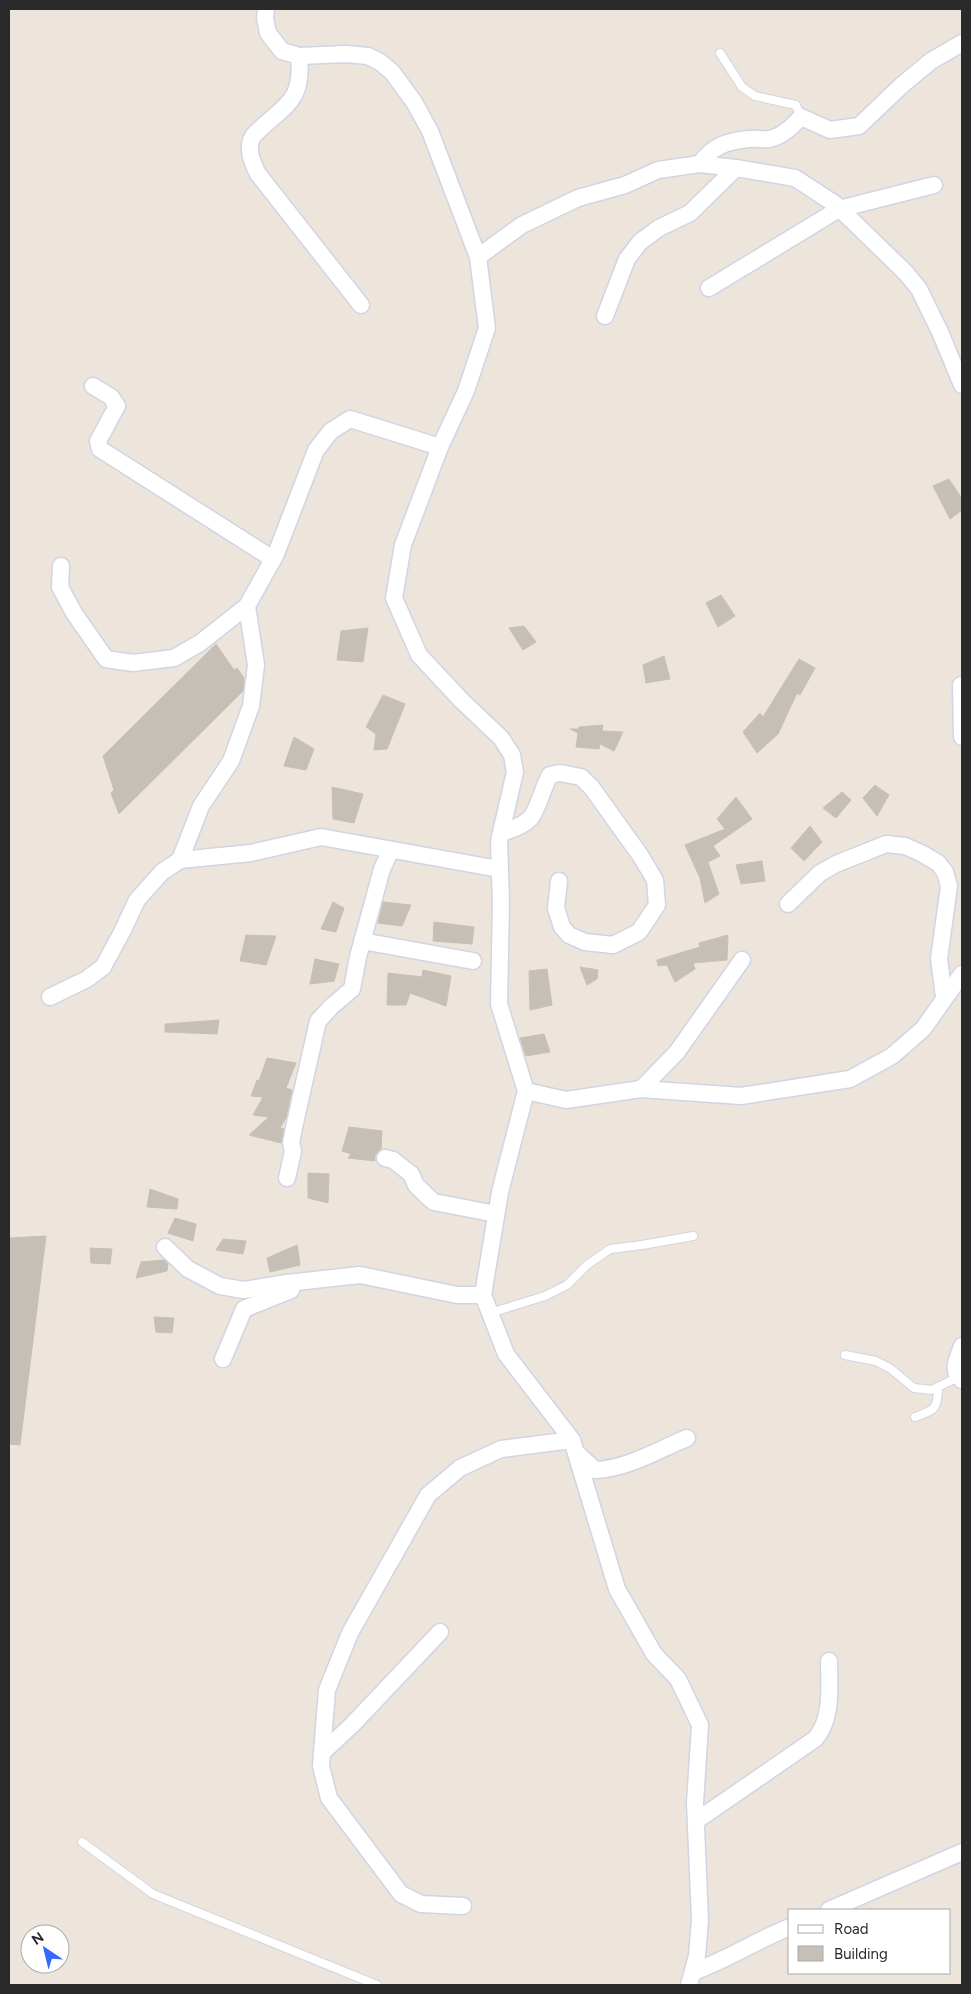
<svg xmlns="http://www.w3.org/2000/svg" width="971" height="1994" font-family="Figtree,sans-serif">
<style>
.building{fill:#c5bfb7;stroke:#c9c0b4}
.lines{fill:none;stroke-linecap:round;stroke-linejoin:round}
.service-casing{stroke:#d0d5e4;stroke-width:10}
.minor-casing{stroke:#d0d5e4;stroke-width:19}
.service{stroke:#fff;stroke-width:8}
.minor{stroke:#fff;stroke-width:16}
</style>
<rect width="100%" height="100%" fill="#ede4db"/>
<g class="building">
<path d="M949 479 962 499V510L950 519 933 486Z"/>
<path d="M721 595 735 616 718 627 706 603Z"/>
<path d="M524 626 536 642 523 650 509 628Z"/>
<path d="M368 628 363 662 337 660 341 631Z"/>
<path d="M216 644 234 670 237 668 244 678 243 691 119 814 111 793 114 790 103 756Z"/>
<path d="M664 656 670 679 646 683 643 665Z"/>
<path d="M799 659 815 668 800 695 797 693 778 734 757 753 743 732 760 713 763 717Z"/>
<path d="M383 695 405 704 387 749 374 750 376 734 366 727Z"/>
<path d="M603 725 602 731 623 732 614 751 600 744 599 749 576 747 578 733 570 729H579V727Z"/>
<path d="M294 737 314 749 306 770 284 766Z"/>
<path d="M875 785 889 795 877 816 863 798Z"/>
<path d="M332 787 363 794 354 823 333 819Z"/>
<path d="M842 792 851 800 836 818 823 808Z"/>
<path d="M736 797 752 819 713 846 720 856 708 862 719 894 705 903 700 878 685 845 725 829 717 819Z"/>
<path d="M810 826 822 842 804 861 791 848Z"/>
<path d="M762 861 765 881 741 884 736 865Z"/>
<path d="M333 902 344 908 336 932 321 929Z"/>
<path d="M383 902 411 905 402 926 378 923Z"/>
<path d="M434 922 474 927 472 944 433 941Z"/>
<path d="M246 935 276 936 266 965 240 961Z"/>
<path d="M728 935 727 960 693 963 695 969 675 982 667 965 658 966 657 960 700 947 699 943Z"/>
<path d="M315 959 339 964 334 981 310 984Z"/>
<path d="M580 967 598 970 597 979 587 985Z"/>
<path d="M547 969 552 1005 530 1010 529 971Z"/>
<path d="M423 970 451 976 446 1006 410 993 406 1005H387L388 973 422 977Z"/>
<path d="M219 1020 217 1034 165 1032V1024Z"/>
<path d="M544 1034 550 1052 526 1056 520 1038Z"/>
<path d="M267 1058 296 1063 286 1088 292 1090 286 1118 280 1128 284 1129 281 1143 249 1135 269 1117 253 1115 263 1097 251 1096 257 1080 259 1081Z"/>
<path d="M349 1127 382 1131 381 1149 375 1155V1161L348 1158 351 1154 342 1151Z"/>
<path d="M308 1173 329 1174 328 1203 308 1198Z"/>
<path d="M150 1189 178 1199 177 1209 147 1207Z"/>
<path d="M175 1218 196 1224 193 1241 168 1233Z"/>
<path d="M46 1236 20 1445 9 1444V1238Z"/>
<path d="M223 1239 246 1241 243 1254 216 1250Z"/>
<path d="M297 1245 300 1265 270 1272 267 1258Z"/>
<path d="M90 1248 112 1249 110 1264 91 1263Z"/>
<path d="M164 1260 168 1264 167 1271 136 1278 141 1262Z"/>
<path d="M154 1317 174 1318 172 1333 156 1332Z"/>
</g>
<g class="lines">
<g class="service-casing">
<g id="service">
<path d="M720 53 742 87 755 96 796 105 801 117"/>
<path d="M490 1313 545 1296 567 1285 587 1265 610 1249 642 1245 693 1236"/>
<path d="M845 1355 876 1361 891 1369 914 1388 932 1390 958 1377"/>
<path d="M915 1417C935 1410 938 1409 938 1387"/>
<path d="M82 1842 153 1894 377 1985"/>
</g>
</g>
<g class="minor-casing">
<g id="minor">
<path d="M266 9 265 18 268 33 282 51 299 56 346 54 368 56 380 62 392 72 414 102 430 131 478 257 487 328 466 391 440 447 403 545 394 598 419 655 461 700 501 738 512 755 515 772 499 841 501 903 499 1004 526 1091 500 1192 483 1295 506 1354 572 1440 617 1589 654 1654 678 1679 700 1725 695 1803 700 1920 697 1956 689 1985"/>
<path d="M299 56C304 105 282 105 253 136 246 148 252 162 258 174L361 305"/>
<path d="M700 164C712 146 727 141 749 139 756 138 763 140 769 139 781 137 793 126 801 117L830 130 859 126 902 85 931 61 962 43"/>
<path d="M478 257 522 225 578 198 625 185 658 170 700 164 736 168 795 178 835 204 906 273 919 289 940 332 962 385"/>
<path d="M709 288 839 209 934 185"/>
<path d="M605 316 627 259 640 242 659 228 690 213 736 168"/>
<path d="M93 386 111 397 117 406 98 441 100 449 273 559"/>
<path d="M61 566 60 587 74 613 106 659 133 663 174 658 200 643 247 606 276 554 316 450 331 431 350 419 440 447"/>
<path d="M961 685 962 737"/>
<path d="M502 833C512 829 526 825 532 816 539 806 543 787 550 775L560 773 581 777 592 788 640 855 655 880 657 905 639 932 613 945 585 942 569 935 562 927 556 908 559 881"/>
<path d="M180 860 251 853 321 837 499 869"/>
<path d="M788 904 820 873 836 864 886 844 905 846 921 853 938 863 945 872 949 886 939 959 944 997"/>
<path d="M362 941 473 961"/>
<path d="M50 997 87 979 103 967 122 932 137 900 162 872 180 860 201 806 231 761 251 706 256 665 247 606"/>
<path d="M641 1089 677 1052 742 960"/>
<path d="M526 1091 566 1100 641 1089 741 1096 850 1079 892 1056 923 1029 962 974"/>
<path d="M385 1158 393 1160 411 1174 416 1185 428 1197 434 1202 496 1214"/>
<path d="M287 1178 293 1151 291 1143 295 1123 318 1021 332 1006 352 989 358 957 382 869 391 850"/>
<path d="M165 1247 188 1269 220 1286 244 1290 287 1283 360 1275 457 1295H483"/>
<path d="M962 1346C958 1358 950 1370 962 1380"/>
<path d="M223 1359 244 1309 291 1290"/>
<path d="M578 1454 595 1470C627 1469 658 1450 687 1438"/>
<path d="M323 1752 352 1725 440 1632"/>
<path d="M696 1821 815 1739C833 1719 829 1687 829 1661"/>
<path d="M463 1906 421 1904 401 1894 329 1798 321 1766 327 1690 350 1633 428 1495 460 1468 501 1449 572 1440"/>
<path d="M829 1910 962 1852"/>
<path d="M693 1972C727 1960 757 1940 790 1927"/>
</g>
</g>
<use href="#service" class="service"/>
<use href="#minor" class="minor"/>
</g>
<rect width="971" height="1994" fill="none" stroke="#2a2a2a" stroke-width="20"/>
<rect x="788" y="1909" width="162" height="65" fill="#ffffff" stroke="#aaaaaa"/>
<rect x="798" y="1925" width="25" height="8" fill="#ffffff" stroke="#aaaaaa"/>
<text x="834" y="1934" font-size="15" fill="#2a2a2a">Road</text>
<rect x="798" y="1946" width="25" height="15" fill="#c5bfb7" stroke="#aaaaaa"/>
<text x="834" y="1959" font-size="15" fill="#2a2a2a">Building</text>
<g transform="translate(45 1949) rotate(325)"><circle r="24" fill="#ffffff" stroke="#aaaaaa"/>
<path d="M0-4L9 19L0 12L-9 19Z" fill="#3668ff"/>
<text y="-8" font-size="14" font-weight="bold" text-anchor="middle" fill="#2a2a2a">N</text>
</g>
</svg>
